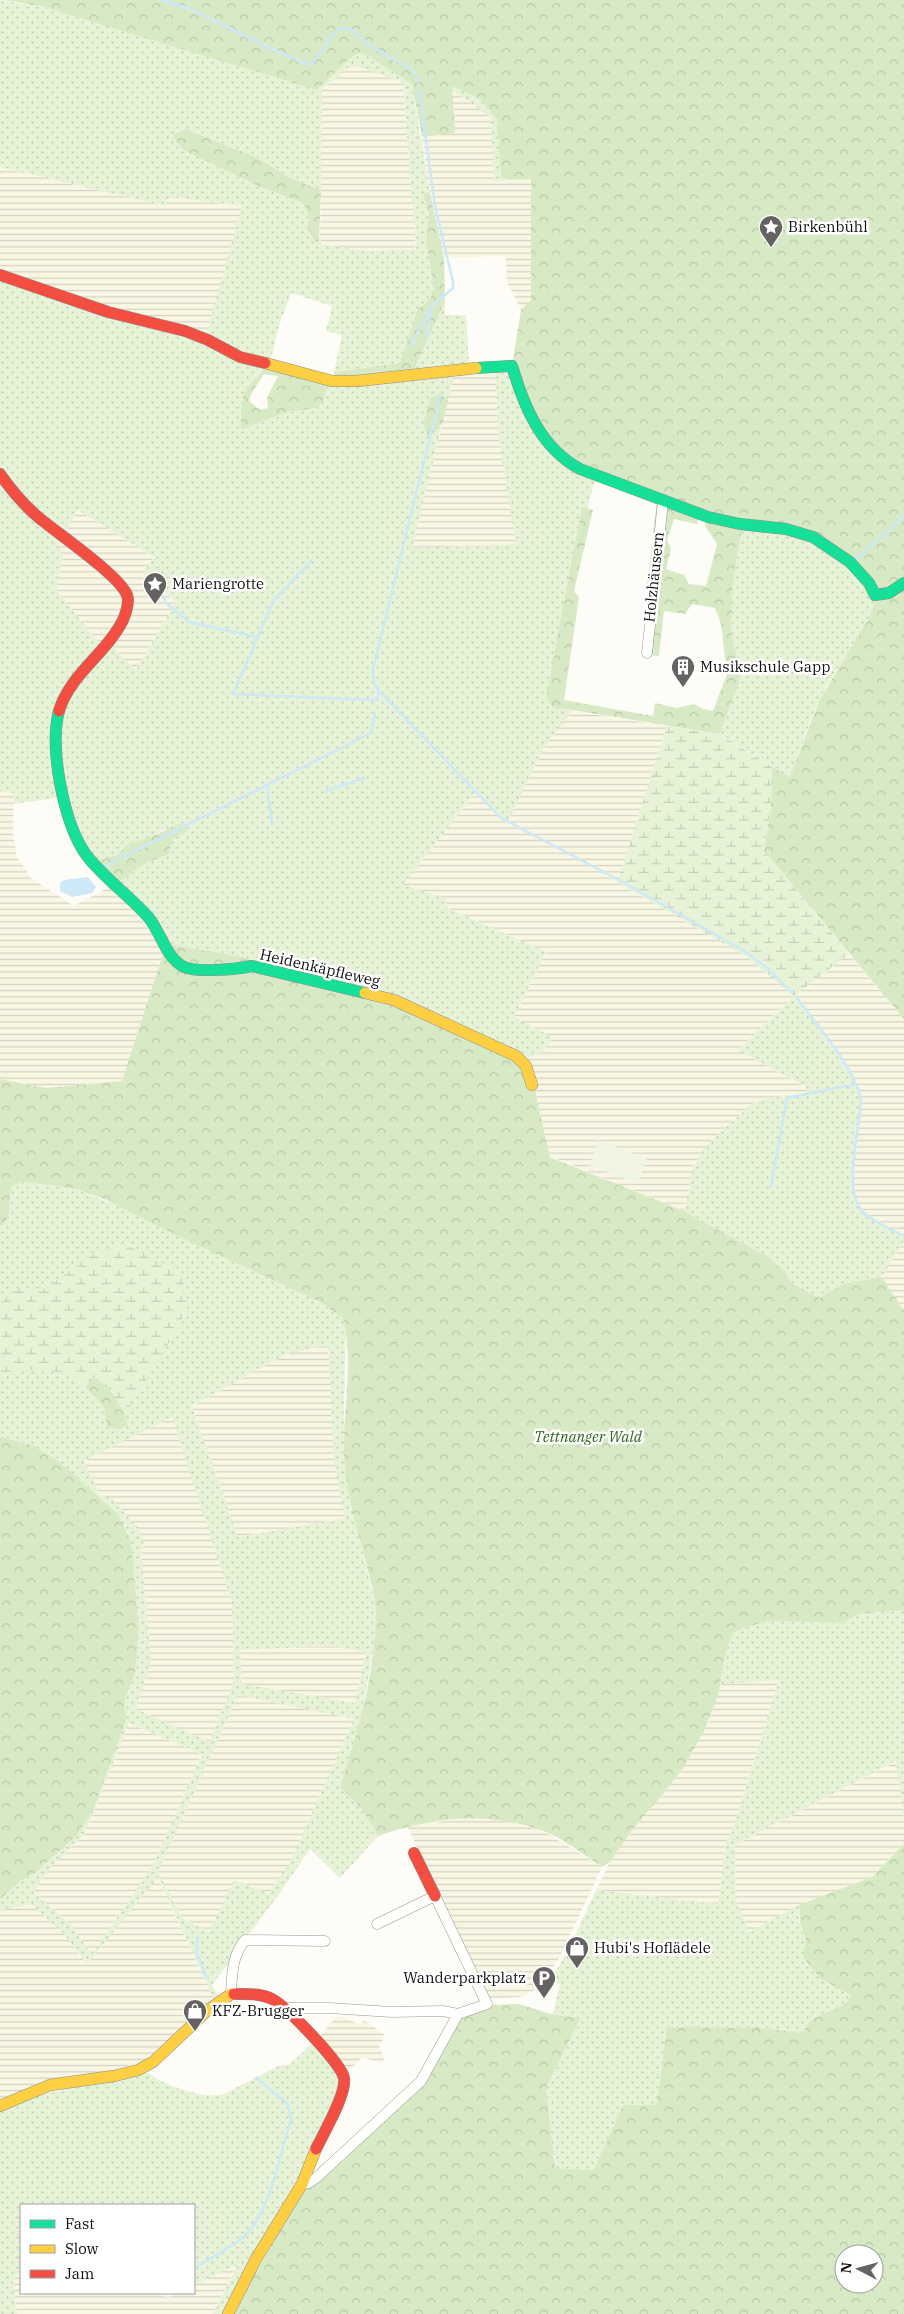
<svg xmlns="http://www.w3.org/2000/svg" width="904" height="2314" font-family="'IBM Plex Serif',serif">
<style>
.farmland{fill:url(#farmland-rules)}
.grass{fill:url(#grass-dots);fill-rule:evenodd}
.forest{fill:url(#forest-crowns);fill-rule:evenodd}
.wetland{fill:url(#wetland-marsh)}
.pitch{fill:#f0f6e1}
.water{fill:#cde8f7}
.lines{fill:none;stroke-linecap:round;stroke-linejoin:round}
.stream{stroke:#cde8f7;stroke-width:2.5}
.street-casing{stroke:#979795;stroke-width:11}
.fast-casing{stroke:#8e8d8b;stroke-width:12}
.slow-casing{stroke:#8e8d8b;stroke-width:12}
.jam-casing{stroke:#8e8d8b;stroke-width:12}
.street{stroke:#fffffe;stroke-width:10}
.fast{stroke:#16e098;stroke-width:11}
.slow{stroke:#ffcf43;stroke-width:11}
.jam{stroke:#f24e42;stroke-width:11}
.labels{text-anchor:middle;stroke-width:5;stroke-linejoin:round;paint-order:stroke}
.poi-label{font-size:15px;fill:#111;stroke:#fff;text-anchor:start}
.street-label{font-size:15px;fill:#111;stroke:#fff}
.park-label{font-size:15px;font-style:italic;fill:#2f6b1f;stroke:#fff}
</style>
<defs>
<pattern id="farmland-rules" width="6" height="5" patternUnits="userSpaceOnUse" patternTransform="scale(1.25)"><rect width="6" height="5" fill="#f9f7e4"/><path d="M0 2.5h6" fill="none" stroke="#d4d3c3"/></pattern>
<pattern id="grass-dots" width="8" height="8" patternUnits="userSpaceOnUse" patternTransform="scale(1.25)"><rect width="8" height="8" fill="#e7f3d7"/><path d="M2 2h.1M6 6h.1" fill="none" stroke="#c5cfb8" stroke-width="1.8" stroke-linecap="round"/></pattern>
<pattern id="forest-crowns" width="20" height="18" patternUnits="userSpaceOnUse" patternTransform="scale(1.25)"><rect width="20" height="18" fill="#d8eac5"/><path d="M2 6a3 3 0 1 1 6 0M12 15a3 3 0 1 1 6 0" fill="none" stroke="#b8c8a8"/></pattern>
<pattern id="wetland-marsh" width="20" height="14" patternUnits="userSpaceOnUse" patternTransform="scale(1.25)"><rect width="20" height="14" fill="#e7f3d7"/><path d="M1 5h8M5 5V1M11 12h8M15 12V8" fill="none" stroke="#c5cfb8"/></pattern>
</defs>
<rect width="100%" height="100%" fill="#fdfcf7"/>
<g class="farmland">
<path d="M352 65 403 82 416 249 371 251 320 245 322 89Z"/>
<path d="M452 90 491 117 494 182 531 178V301L521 310 507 282 506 256 444 258 430 193 422 137 455 132Z"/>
<path d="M0 167 165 206 169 197 243 206 206 336 0 273Z"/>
<path d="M495 368 499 441 517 545 412 548 455 371Z"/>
<path d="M78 510 154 557 143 573 176 602 136 670 111 645 102 646 56 590 63 555 58 543Z"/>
<path d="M572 711 667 726 617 882 747 957 794 996 738 1050 807 1088 806 1093 765 1099 753 1103 715 1137 702 1150 693 1168 684 1211 550 1156 534 1086 523 1057 514 1017 546 952 447 908 403 885 476 792 507 823 545 746Z"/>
<path d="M0 790 14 793 13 833 17 857 31 878 74 906 113 885 165 948 122 1081 46 1088 0 1079Z"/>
<path d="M849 954 904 1019V1236L865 1213 858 1204 853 1187V1177L862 1097 856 1084 796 994Z"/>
<path d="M904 1241V1311L882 1277Z"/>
<path d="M328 1344 334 1462 346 1518 238 1537 192 1406 286 1354Z"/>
<path d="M172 1416 232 1603 234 1680 210 1742 135 1710 151 1660 141 1551 100 1496 84 1461Z"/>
<path d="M331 1646 366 1651 355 1703 242 1685 240 1650Z"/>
<path d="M779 1679 732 1832 726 1843 718 1904 596 1890 610 1862 632 1830 664 1793 709 1722 721 1684Z"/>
<path d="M238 1695 355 1718 288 1867 284 1870 269 1894 234 1880 210 1932 182 1918 158 1872Z"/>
<path d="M129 1723 202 1754 153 1866 95 1950 90 1953 71 1925 33 1892 52 1866 84 1835Z"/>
<path d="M897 1761 904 1817V1844L872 1877 799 1905 749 1932 736 1901 735 1845Z"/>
<path d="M461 1819H504L545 1832 602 1867 558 1960 545 1979 533 1991 520 1997 490 1999 486 1993 407 1826Z"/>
<path d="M157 1876 214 1999 154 2058 0 2103V1910L31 1904 65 1935 87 1964Z"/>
<path d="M336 2017H344L360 2025 364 2020 385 2035 379 2046 384 2059 382 2064 362 2057 346 2074 317 2039Z"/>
<path d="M238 2263 213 2314H17L13 2281 21 2269V2293H160L162 2296 168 2297 177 2293H194V2285Z"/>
</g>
<g class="grass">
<path d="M0 0 349 59 361 52 412 84 430 193H423L429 216 426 241 434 290 430 299 417 310 400 363 334 372 342 335 326 331 332 306 291 293 279 326 270 362 206 336 242 206 169 197 165 206 0 167ZM352 65 403 82 416 249 371 251 321 245V239L319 242 314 241 307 226 310 217 303 203 258 186 183 150 172 135 187 129 256 157 290 178 321 190 322 89Z"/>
<path d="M451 85 480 99 497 119 501 177 509 180 494 182 491 117 452 90Z"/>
<path d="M0 277 271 363C244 388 238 392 242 430L287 412 317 408 327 383 455 371 412 548 516 544 499 441 495 368 512 366 596 476 582 529 556 705 572 711 545 746 507 823 476 792 403 885 445 898 447 908 546 952 514 1017 552 1037C547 1052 539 1057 523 1057L270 972 243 957 169 944 118 883 146 863 169 854 165 829 144 841 130 842 117 855 94 862 62 797 14 804 13 793 0 790V480L60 539 58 543 63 555 56 590 102 646 111 644 136 670 176 602 143 573 154 557 78 510 63 535 0 470Z"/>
<path d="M445 301V315H466L469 364 414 371Z"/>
<path d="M743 525 788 529 839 553 875 595C873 627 834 669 820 699 808 724 800 752 790 778L720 734 741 677 731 629 733 580Z"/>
<path d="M796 994 857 1085 862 1097 853 1177C852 1213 877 1220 904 1236V1241L882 1277 843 1284 819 1298 790 1282 785 1271 768 1257 684 1211 693 1169 702 1150 715 1137 753 1103 765 1099 806 1093V1087L738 1050Z"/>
<path d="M21 1182 75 1189 126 1209 320 1302 343 1318 346 1329 344 1412 347 1485 375 1604 374 1646 360 1723 340 1787 361 1808 378 1836 340 1878 310 1849 277 1897 234 1954 230 1971 227 1965 212 1985 219 1997 214 1999 158 1877 87 1964 65 1935 31 1904 0 1910V1900L18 1882 35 1873 94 1809 126 1721 125 1699 135 1674 139 1628 131 1541 116 1512 58 1461 34 1446 0 1436V1227C16 1214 6 1202 12 1186ZM328 1345 334 1462 345 1518 238 1537 192 1406 286 1354ZM172 1417 232 1603 234 1680 210 1742 136 1709 151 1660 141 1551 144 1547 141 1531 111 1497 100 1496 84 1461ZM331 1646 366 1652 355 1703 242 1684 240 1650ZM238 1695 354 1719 288 1867 284 1869 269 1894 234 1880 209 1932 182 1918 158 1872ZM129 1723 202 1754 153 1866 95 1950 90 1952 71 1925 33 1892 52 1866 84 1835Z"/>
<path d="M904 1610V1817L896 1761 735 1845 736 1901 749 1932 799 1905C799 1911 798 1918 800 1924 806 1945 835 1984 853 1996L848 2003 817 2016 804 2033 763 2028 716 2029 657 2105H623L595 2170 555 2168 546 2088 581 2019 553 2014 560 1984 549 1982 569 1949 596 1890 718 1904 726 1843 732 1832 779 1680 721 1684 727 1648 734 1633 743 1628 769 1621 843 1623 859 1614Z"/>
<path d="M313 2043 335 2066 341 2082 286 2209 225 2314H213L238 2264 194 2285V2205H21V2269L13 2282 17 2314H0V2109L22 2099 144 2070C160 2084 203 2100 224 2094L278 2066 290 2064Z"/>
</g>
<g class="forest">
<path d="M4 0H904V1019L764 851 771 806 772 767 790 777 820 699 868 620 874 604 875 595 871 587 812 537 743 525 733 580 731 629 741 677 720 734 553 707 546 698 582 507 593 510 574 591 579 597 564 700 653 716 655 703 677 708 694 704 703 709 713 711 727 674 721 624 715 608 692 604 685 614 664 611 659 656 651 655 650 606 647 586 657 499 596 476 549 444 512 366 521 310 531 300V179L509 180 501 177 497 119 480 99 452 86 455 133 422 137 412 84 361 52 349 59 317 90 44 7ZM700 514 707 516 705 526 717 544 706 586 689 584 684 575 666 569 671 549 667 540 674 519 697 524Z"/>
<path d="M186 129 256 157 290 178 321 190 319 242 314 241 307 226 310 217 303 203 258 186 183 150 172 135Z"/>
<path d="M423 193H430L444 258 445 301 411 377 327 383 324 399 317 408 287 412 241 430C241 393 240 392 268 366L333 377 334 372 400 363 417 310 430 299 434 290 426 241 429 215ZM264 374 278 376 267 398 268 408 260 410 249 401C252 389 258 385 264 374Z"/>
<path d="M441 394 448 401 443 421 429 439 423 423 431 398Z"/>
<path d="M182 823 187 831 172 839 169 854 146 863 118 883 94 862 117 855 130 842C149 841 164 829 182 823Z"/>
<path d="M169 944 243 957 269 968 411 1009 523 1057 534 1086 550 1157 684 1211 768 1257 785 1271 790 1282 819 1298 843 1284 882 1277 904 1311V1610L859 1614 843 1623 769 1621 743 1628 734 1633 727 1648 718 1696 704 1731 685 1765 664 1793 632 1830 610 1862 602 1867C584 1855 564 1839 543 1831 489 1811 432 1817 378 1836L361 1808 340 1787C356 1736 373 1683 375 1629 375 1620 376 1611 375 1602 366 1553 346 1504 344 1454 343 1410 354 1361 343 1318L320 1302 180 1237 104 1199 75 1189 48 1185 21 1182 12 1186C6 1202 16 1214 0 1227V1079L46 1088 122 1081 165 948Z"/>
<path d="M91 1377C111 1385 123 1404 127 1425 119 1431 115 1429 107 1426L104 1407 86 1387Z"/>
<path d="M0 1436 34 1446 58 1461 116 1512 131 1541 139 1628 135 1674 125 1699 126 1721 94 1809 76 1836 35 1873 18 1882 0 1900Z"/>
<path d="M904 1844V2314H232L303 2191 423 2083 454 2022 487 2005 519 2004 551 2014 581 2018 546 2088 555 2168 594 2170 623 2105H657L667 2027 763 2028 804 2033C809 2009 842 2014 852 1996L820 1978 803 1957 806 1939 800 1923 799 1905 872 1877ZM844 2254H874V2284H844Z"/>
</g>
<g class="wetland">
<path d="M667 726 720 734 772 767 771 806 764 851 849 954 794 996 747 957 617 882Z"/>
<path d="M124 1244 186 1275 182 1290 188 1304 179 1326 125 1415C116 1398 110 1385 92 1377L86 1387 69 1374 38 1369 0 1375V1304L18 1288 45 1289 89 1256Z"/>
</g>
<path class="pitch" d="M599 1140 647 1159 637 1183 589 1165Z"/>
<path class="water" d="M88 877 96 887 92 893 72 897 60 891V883L64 880Z"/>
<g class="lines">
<g class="stream">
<path d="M162 0 190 9 278 52 310 65C321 55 328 39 339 28L352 30 366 43 414 71 418 82"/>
<path d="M419 88 435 206 453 282V288L431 307 427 336"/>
<path d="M410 347 430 309"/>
<path d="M440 397 373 669 374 682 378 690 501 818 619 880 746 952 768 969 791 992"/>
<path d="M857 558 904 516"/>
<path d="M311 561 274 600 233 694 374 700H378V690"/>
<path d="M161 591 166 603 189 622 256 637"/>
<path d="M267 786 272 824"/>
<path d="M326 791 364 778"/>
<path d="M105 866 371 733 375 714"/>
<path d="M796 997C819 1028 848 1059 861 1097 861 1126 841 1193 864 1213 875 1223 891 1229 904 1236"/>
<path d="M771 1186 787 1098 856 1084"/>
<path d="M197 1938V1954L207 1978"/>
<path d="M194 2268C209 2259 226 2250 240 2240 270 2217 280 2154 291 2119L288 2104 256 2078"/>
</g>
<g class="street-casing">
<g id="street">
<path d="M647 653 663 501"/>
<path d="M231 1994C232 1974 232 1956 245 1940L325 1941"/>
<path d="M285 2008H329L392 2012 443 2011 458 2014 487 2004 435 1896 377 1924"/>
<path d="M302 2184 309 2183 316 2178 421 2081 458 2014"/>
</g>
</g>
<g class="fast-casing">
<g id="fast">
<path d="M476 368 512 366C524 407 541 448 580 469L708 517 740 524 786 529 813 537 850 562 869 583 875 595 889 593 904 583"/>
<path d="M59 711C49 749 64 825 87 856 105 879 130 896 149 918 161 933 166 958 184 967 198 973 237 969 252 966L365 993"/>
</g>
</g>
<g class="slow-casing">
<g id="slow">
<path d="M265 363 332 381H357L476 368"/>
<path d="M365 993 394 1000 516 1056 526 1066 532 1085"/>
<path d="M0 2106 50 2085 114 2076 138 2070 153 2062 208 2010 231 1994H234"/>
<path d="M228 2314 256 2259 302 2184 316 2149"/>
</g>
</g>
<g class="jam-casing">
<g id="jam">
<path d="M0 275 108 312 185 331 208 340 240 357 265 363"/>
<path d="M0 474C11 490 23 504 38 517 57 533 119 575 127 595 130 603 126 613 123 620 106 654 70 674 59 711"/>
<path d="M414 1853 435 1896"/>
<path d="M234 1994C247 1994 260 1993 272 1999 286 2006 342 2064 344 2078 347 2094 323 2134 316 2149"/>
</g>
</g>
<use href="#street" class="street"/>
<use href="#fast" class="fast"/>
<use href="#slow" class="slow"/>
<use href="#jam" class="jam"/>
</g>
<defs>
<g id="sight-pin" transform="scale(1.25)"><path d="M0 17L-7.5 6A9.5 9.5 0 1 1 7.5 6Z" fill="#646362" stroke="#fff"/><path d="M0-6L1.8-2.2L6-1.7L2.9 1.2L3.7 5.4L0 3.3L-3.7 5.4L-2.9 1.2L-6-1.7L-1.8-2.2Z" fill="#fff"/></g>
<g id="building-pin" transform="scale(1.25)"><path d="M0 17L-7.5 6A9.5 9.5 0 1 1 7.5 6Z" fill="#646362" stroke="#fff"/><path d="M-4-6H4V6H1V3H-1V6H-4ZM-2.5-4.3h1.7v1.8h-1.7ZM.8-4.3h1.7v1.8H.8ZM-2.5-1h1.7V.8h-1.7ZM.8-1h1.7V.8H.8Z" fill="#fff"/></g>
<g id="shop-pin" transform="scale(1.25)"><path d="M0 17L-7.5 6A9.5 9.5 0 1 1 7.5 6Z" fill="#646362" stroke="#fff"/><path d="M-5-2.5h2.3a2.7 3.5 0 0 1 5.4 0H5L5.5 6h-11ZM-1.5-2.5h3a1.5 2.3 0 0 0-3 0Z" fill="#fff"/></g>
<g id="parking-pin" transform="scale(1.25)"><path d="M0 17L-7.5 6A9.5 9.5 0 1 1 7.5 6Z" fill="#646362" stroke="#fff"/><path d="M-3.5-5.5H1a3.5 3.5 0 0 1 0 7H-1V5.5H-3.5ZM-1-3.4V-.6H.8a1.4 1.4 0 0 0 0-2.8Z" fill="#fff"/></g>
</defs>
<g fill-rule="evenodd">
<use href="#sight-pin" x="771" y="227"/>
<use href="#sight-pin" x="155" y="584"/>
<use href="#building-pin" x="683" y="667"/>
<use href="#shop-pin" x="577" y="1948"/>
<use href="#parking-pin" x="544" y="1978"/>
<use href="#shop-pin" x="195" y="2011"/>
</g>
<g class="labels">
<g class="poi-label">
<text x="788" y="232">Birkenbühl</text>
<text x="172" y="589">Mariengrotte</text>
<text x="700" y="672">Musikschule Gapp</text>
<text x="594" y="1953">Hubi's Hoflädele</text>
<text x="526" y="1983" text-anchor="end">Wanderparkplatz</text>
<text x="212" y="2016">KFZ-Brugger</text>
</g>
<g class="street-label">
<text transform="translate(654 577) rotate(-84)" y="5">Holzhäusern</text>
<text transform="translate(320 968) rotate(13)" y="5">Heidenkäpfleweg</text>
</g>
<g class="park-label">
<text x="588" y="1442">Tettnanger Wald</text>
</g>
</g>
<rect x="20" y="2204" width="175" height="90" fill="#ffffff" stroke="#a0a0a0"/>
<rect x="30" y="2220" width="25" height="8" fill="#16e098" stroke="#a0a0a0"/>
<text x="65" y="2229" font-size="15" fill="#111111">Fast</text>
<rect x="30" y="2245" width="25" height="8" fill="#ffcf43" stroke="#a0a0a0"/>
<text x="65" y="2254" font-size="15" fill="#111111">Slow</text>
<rect x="30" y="2270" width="25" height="8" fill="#f24e42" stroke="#a0a0a0"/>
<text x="65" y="2279" font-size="15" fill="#111111">Jam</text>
<g transform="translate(859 2269) rotate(276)"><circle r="24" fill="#ffffff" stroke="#a0a0a0"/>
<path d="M0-4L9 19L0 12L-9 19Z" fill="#646362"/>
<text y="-8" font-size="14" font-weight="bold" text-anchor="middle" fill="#111111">N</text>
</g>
</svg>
